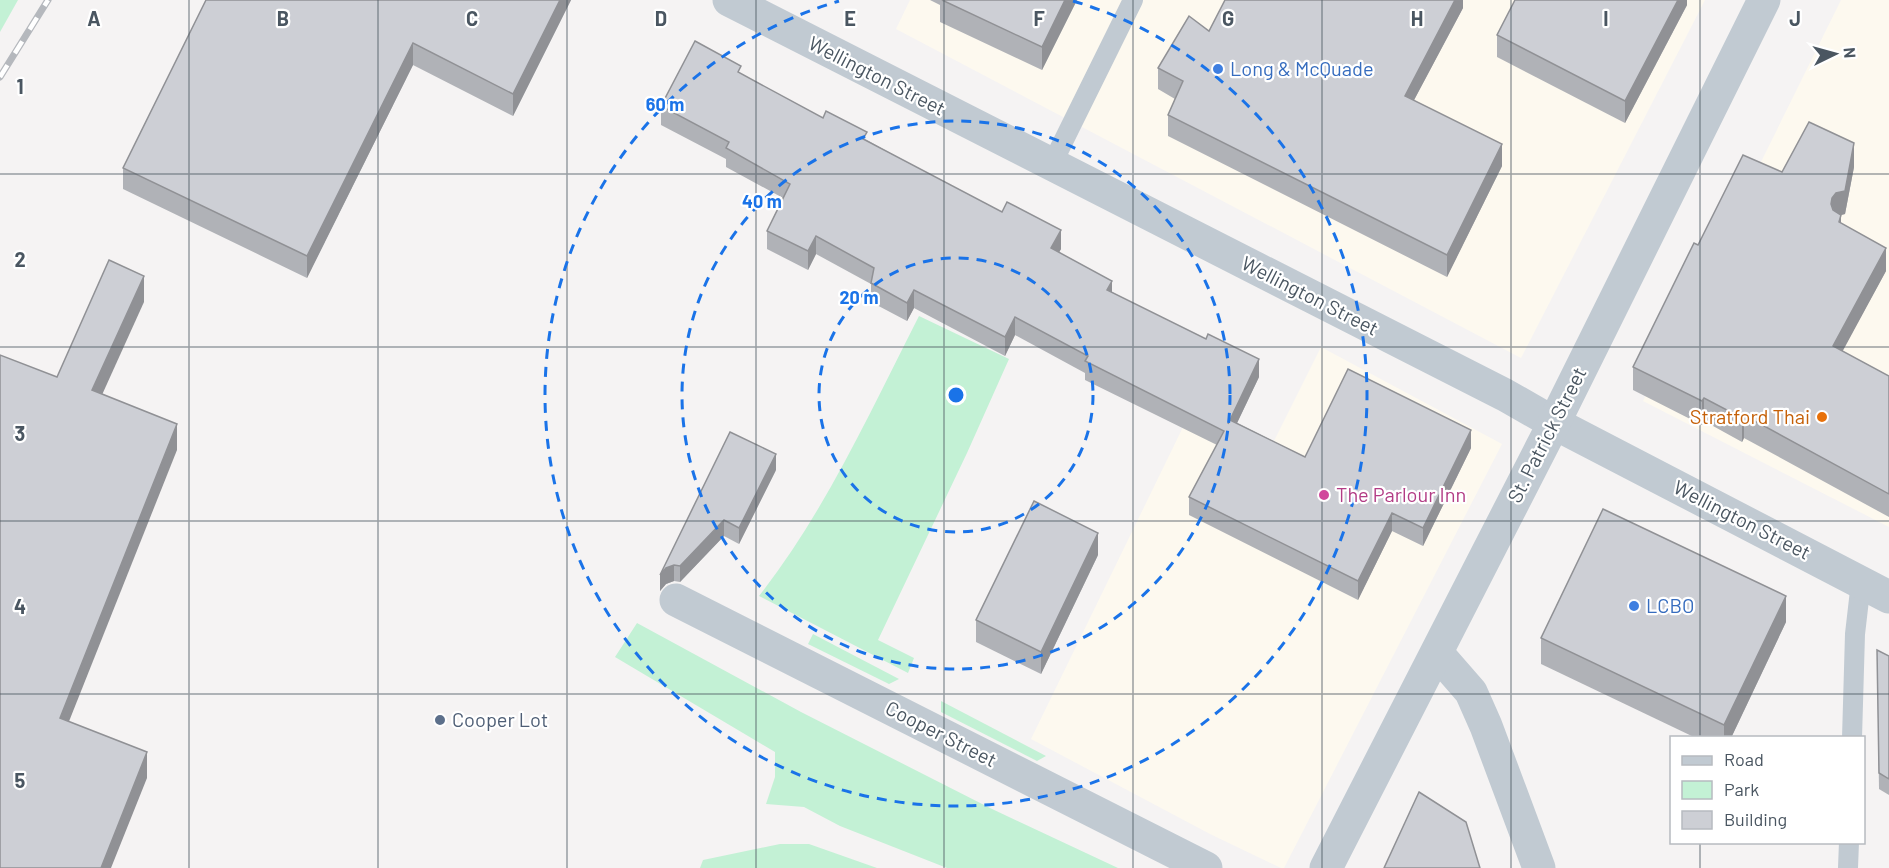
<svg xmlns="http://www.w3.org/2000/svg" width="1889" height="868" font-family="Barlow,sans-serif">
<style>
.commercial{fill:#fdf9ef}
.green{fill:#c3f1d5}
.lines{fill:none;stroke-linecap:round;stroke-linejoin:round}
.service{stroke:#c1cad2;stroke-width:20}
.minor{stroke:#c1cad2;stroke-width:33}
.rail-casing{stroke:#b5b8bd;stroke-width:7}
.rail{stroke:#fff;stroke-width:4.5;stroke-dasharray:14;stroke-linecap:butt}
.wall{fill:#b0b2b7}
.shaded-wall{fill:#909195}
.building{fill:#cdcfd5;stroke:#909195;stroke-width:1.5}
.grid{fill:none;stroke:#4a5661;stroke-width:1.5;stroke-opacity:0.55}
.ring{fill:none;stroke:#1a73e8;stroke-width:3;stroke-dasharray:10 8}
.shop-dot{fill:#3f7fe0;stroke:#fff;stroke-width:2}
.food-dot{fill:#e8710a;stroke:#fff;stroke-width:2}
.hotel-dot{fill:#d1479c;stroke:#fff;stroke-width:2}
.service-dot{fill:#5c6f8a;stroke:#fff;stroke-width:2}
.labels{text-anchor:middle;stroke-width:4.5;stroke-linejoin:round;paint-order:stroke}
.shop-label{font-size:20px;fill:#366cbe;stroke:#fff;text-anchor:start}
.street-label{font-size:20px;fill:#4a5661;stroke:#fff}
.food-label{font-size:20px;fill:#c56008;stroke:#fff;text-anchor:end}
.hotel-label{font-size:20px;fill:#b23c85;stroke:#fff;text-anchor:start}
.service-label{font-size:20px;fill:#4e5e75;stroke:#fff;text-anchor:start}
.grid-label{font-size:20px;text-anchor:middle;font-weight:bold;fill:#4a5661;stroke:#fff;stroke-width:4.5;stroke-linejoin:round;paint-order:stroke}
.centre{fill:#1a73e8;stroke:#fff;stroke-width:3}
.ring-label{font-size:18px;text-anchor:middle;font-weight:bold;fill:#1a73e8;stroke:#fff;stroke-width:4.5;stroke-linejoin:round;paint-order:stroke}
</style>
<rect width="100%" height="100%" fill="#f5f3f3"/>
<g class="commercial">
<path d="M910 0H1705L1521 358 896 29Z"/>
<path d="M1841 0H1889V527L1643 401Z"/>
<path d="M1321 347 1502 444 1284 868H1281L1210 834 1031 739 1185 423 1265 459Z"/>
</g>
<g class="green">
<path d="M0 0H18L0 32Z"/>
<path d="M919 316 1009 359 967 453 878 640 914 658 908 673 759 596C825 512 870 412 919 316Z"/>
<path d="M637 623 801 712 990 808 1118 868H947L840 826 804 807 766 804 775 777V752L615 657Z"/>
<path d="M813 634 899 679 889 684 808 644Z"/>
<path d="M941 701 1046 756 1037 761 941 712Z"/>
<path d="M780 844H809L877 868H700L703 860Z"/>
</g>
<g class="lines">
<g class="service">
<path d="M1052 164 1133 0"/>
<path d="M1852 738 1855 634 1861 582"/>
<path d="M1848 868 1849 842"/>
</g>
<g class="minor">
<path d="M729 0 1505 395 1554 423 1889 597"/>
<path d="M676 600 1206 868"/>
<path d="M1437 653 1471 692 1486 726 1539 868"/>
<path d="M1326 868 1554 423 1764 0"/>
</g>
<g class="rail-casing">
<path id="rail" d="M0 77 48 0"/>
</g>
<use href="#rail" class="rail"/>
</g>
<g class="wall">
<path d="M206 0H571L513 116 413 65 307 278 123 189V168Z"/>
<path d="M930 0H1077L1042 70 940 22V5Z"/>
<path d="M1463 0V8L1414 100 1502 166 1447 277 1168 136V115L1175 99 1158 89V68L1209 31Z"/>
<path d="M1687 0V5L1625 123 1497 57V35Z"/>
<path d="M741 74 823 118 867 140 1061 249 1059 252 1112 292 1259 377 1237 423 1305 457 1471 448 1423 546 1392 531 1358 600 1189 515V497L1217 445 1085 380V373L1015 335 1005 356 914 308 907 321 871 302V284L816 254 808 270 767 249V231L783 198 726 167V159L661 125V106Z"/>
<path d="M1854 167 1845 214 1841 215V223L1886 271 1842 351 1889 376V517L1744 438 1742 442 1704 421 1702 425 1633 390V367L1698 245 1782 172Z"/>
<path d="M776 470 739 544 724 536 680 582 674 581 666 584 660 591V575Z"/>
<path d="M1098 555 1041 674 976 642V620Z"/>
<path d="M1786 622 1731 738H1696L1541 664V638Z"/>
<path d="M1877 650 1889 656V795L1879 789Z"/>
</g>
<g class="shaded-wall">
<path d="M560 0H571L513 116V94Z"/>
<path d="M1065 0H1077L1042 70V47Z"/>
<path d="M1455 0H1463V8L1405 117V96Z"/>
<path d="M1678 0H1687V5L1625 123V101Z"/>
<path d="M413 43V65L307 278V256Z"/>
<path d="M1854 143V167L1845 214 1841 215V238L1839 222 1831 204 1832 198Z"/>
<path d="M1502 144V166L1447 277V255Z"/>
<path d="M1061 230V249L1051 267V248Z"/>
<path d="M816 236V254L808 270V251Z"/>
<path d="M1886 248V271L1833 369V346Z"/>
<path d="M144 276V302L92 417V390Z"/>
<path d="M1112 281V299L1107 290Z"/>
<path d="M914 290V308L907 321V303Z"/>
<path d="M1015 317V335L1005 356V337Z"/>
<path d="M1259 359V377L1228 442V424Z"/>
<path d="M1704 398V421L1702 425V401Z"/>
<path d="M1744 415V438L1742 442V418Z"/>
<path d="M177 424V450L60 744V718Z"/>
<path d="M1471 430V448L1423 546V528Z"/>
<path d="M776 454V470L739 544V528Z"/>
<path d="M1392 513V531L1358 600V581Z"/>
<path d="M724 520V536L680 582V566Z"/>
<path d="M1098 533V555L1041 674V652Z"/>
<path d="M674 565V581L666 584 660 591V575L666 568Z"/>
<path d="M1786 596V622L1731 738H1724V725Z"/>
<path d="M147 752V778L111 868H101Z"/>
</g>
<g class="building">
<path d="M206 0H560L513 94 413 43 307 256 123 168Z"/>
<path d="M942 0H1065L1042 47Z"/>
<path d="M1225 0H1455L1405 96 1502 144 1447 255 1168 115 1183 81 1158 68 1189 16 1209 31Z"/>
<path d="M1515 0H1678L1625 101 1497 35Z"/>
<path d="M695 41 741 66 738 72 823 118 826 111 867 132 863 139 1002 212 1007 202 1061 230 1051 248 1112 281 1107 290 1206 339 1208 334 1259 359 1228 424 1230 420 1305 457 1348 369 1471 430 1423 528 1392 513 1358 581 1189 497 1224 431 1085 361 1088 356 1015 317 1005 337 914 290 907 303 871 283 874 268 816 236 808 251 767 231 790 184 726 148 729 142 661 106Z"/>
<path d="M1809 122 1854 143 1845 191 1836 193 1832 198 1831 204 1833 210 1841 215 1839 222 1886 248 1833 346 1889 376V494L1744 415 1742 418 1704 398 1702 401 1633 367 1694 243 1698 245 1743 155 1782 172Z"/>
<path d="M109 260 144 276 92 390 177 424 60 718 147 752 101 868H0V355L57 377Z"/>
<path d="M730 432 776 454 739 528 724 520 680 566 674 565 666 568 660 575Z"/>
<path d="M1034 501 1098 533 1041 652 976 620Z"/>
<path d="M1603 509 1786 596 1724 725 1541 638Z"/>
<path d="M1877 650 1889 656V779L1879 773Z"/>
<path d="M1419 792 1466 822 1480 868H1384Z"/>
</g>
<path class="grid" d="M189 0V868M378 0V868M567 0V868M756 0V868M944 0V868M1133 0V868M1322 0V868M1511 0V868M1700 0V738M0 174H1889M0 347H1889M0 521H1889M0 694H1889M1700 842V868"/>
<g class="ring">
<circle cx="956" cy="395" r="137"/>
<circle cx="956" cy="395" r="274"/>
<path d="M1073 1A411 411 0 1 1 839 1"/>
</g>
<g class="shop-dot">
<circle cx="1218" cy="69" r="6"/>
<circle cx="1634" cy="606" r="6"/>
</g>
<circle class="food-dot" cx="1822" cy="417" r="6"/>
<circle class="hotel-dot" cx="1324" cy="495" r="6"/>
<circle class="service-dot" cx="440" cy="720" r="6"/>
<g class="labels">
<g class="shop-label">
<text x="1230" y="76">Long &amp; McQuade</text>
<text x="1646" y="613">LCBO</text>
</g>
<g class="street-label">
<text transform="translate(877 76) rotate(27)" y="7">Wellington Street</text>
<text transform="translate(1310 296) rotate(27)" y="7">Wellington Street</text>
<text transform="translate(1547 435) rotate(-63)" y="7">St. Patrick Street</text>
<text transform="translate(1742 520) rotate(27)" y="7">Wellington Street</text>
<text transform="translate(941 734) rotate(27)" y="7">Cooper Street</text>
</g>
<g class="food-label">
<text x="1810" y="424">Stratford Thai</text>
</g>
<g class="hotel-label">
<text x="1336" y="502">The Parlour Inn</text>
</g>
<g class="service-label">
<text x="452" y="727">Cooper Lot</text>
</g>
</g>
<g class="grid-label">
<text x="94" y="26">A</text>
<text x="283" y="26">B</text>
<text x="472" y="26">C</text>
<text x="661" y="26">D</text>
<text x="850" y="26">E</text>
<text x="1039" y="26">F</text>
<text x="1228" y="26">G</text>
<text x="1417" y="26">H</text>
<text x="1606" y="26">I</text>
<text x="1795" y="26">J</text>
<text x="20" y="94">1</text>
<text x="20" y="267">2</text>
<text x="20" y="441">3</text>
<text x="20" y="614">4</text>
<text x="20" y="788">5</text>
</g>
<circle cx="956" cy="395" r="9" class="centre"/>
<g class="ring-label">
<text x="665" y="111">60 m</text>
<text x="762" y="208">40 m</text>
<text x="859" y="304">20 m</text>
</g>
<rect x="1670" y="736" width="195" height="108" fill="#ffffff" stroke="#b7bbc0" stroke-width="1.5"/>
<rect x="1682" y="756" width="30" height="9" fill="#c1cad2" stroke="#b7bbc0" stroke-width="1.5"/>
<text x="1724" y="766" font-size="18" fill="#4a5661">Road</text>
<rect x="1682" y="781" width="30" height="18" fill="#c3f1d5" stroke="#b7bbc0" stroke-width="1.5"/>
<text x="1724" y="796" font-size="18" fill="#4a5661">Park</text>
<rect x="1682" y="811" width="30" height="18" fill="#cdcfd5" stroke="#b7bbc0" stroke-width="1.5"/>
<text x="1724" y="826" font-size="18" fill="#4a5661">Building</text>
<g transform="translate(1835 54) rotate(85)" stroke="#ffffff" stroke-width="4.5" paint-order="stroke">
<path d="M0-4.5L10 22L0 15L-10 22Z" fill="#4a5661"/>
<text y="-9" font-size="16" font-weight="bold" text-anchor="middle" fill="#4a5661">N</text>
</g>
</svg>
